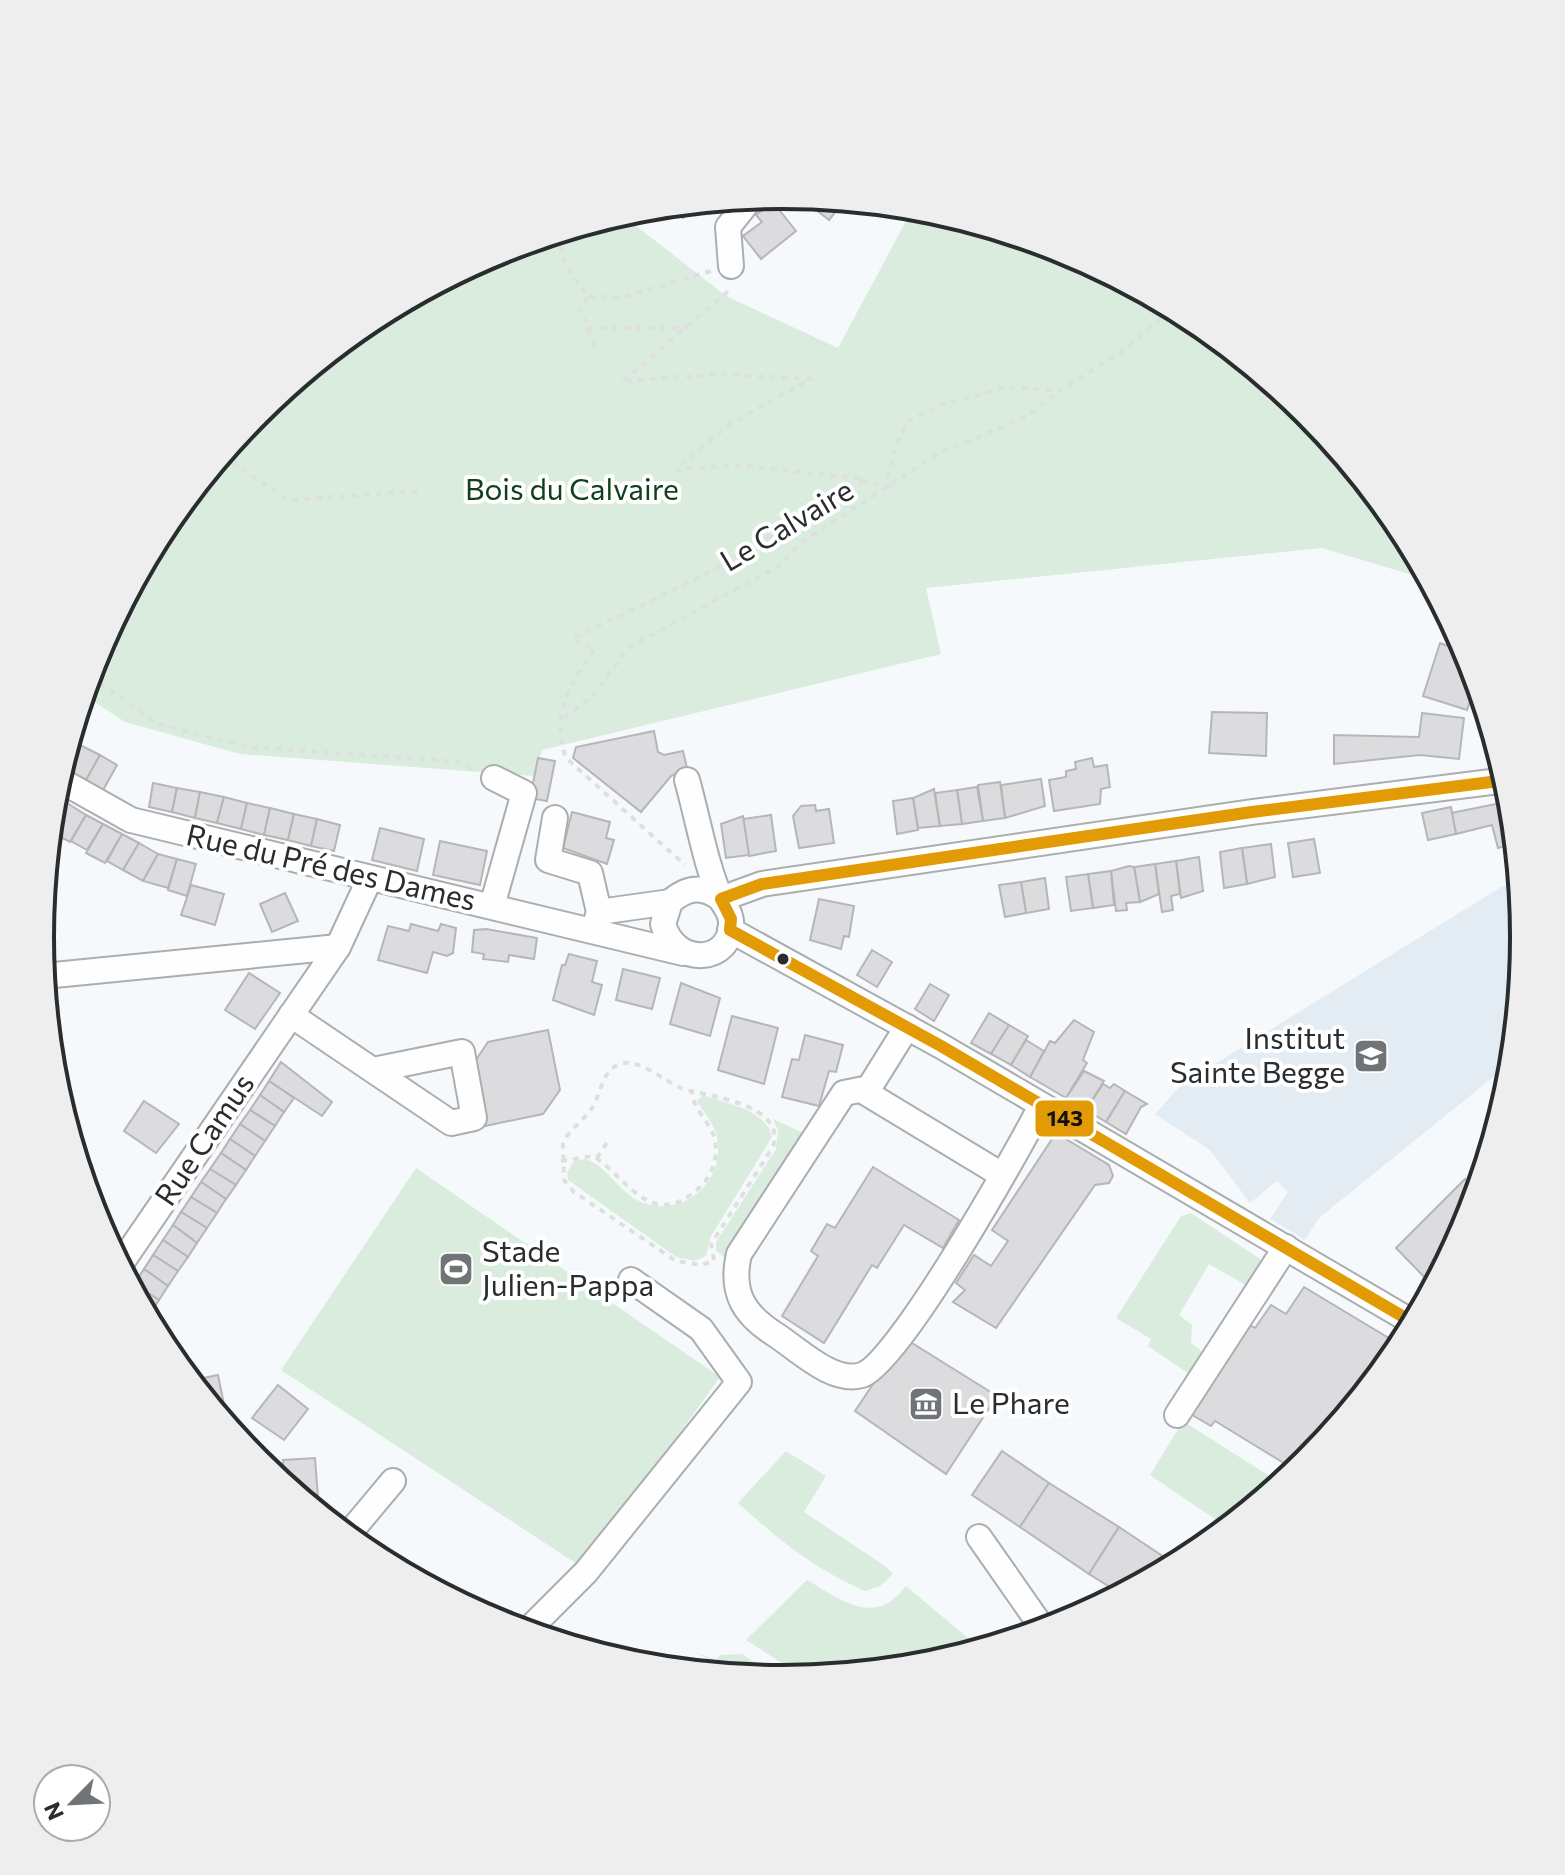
<svg xmlns="http://www.w3.org/2000/svg" width="1565" height="1875" font-family="Commissioner,sans-serif">
<style>
.built{fill:#e4ecf3}
.green{fill:#d9ecde}
.building{fill:#dcdbdd;stroke:#b6b6b8;stroke-width:2}
.lines{fill:none;stroke-linecap:round;stroke-linejoin:round}
.minor-casing{stroke:#abaeb0;stroke-width:28}
.path{stroke:#dee0e0;stroke-width:4;stroke-dasharray:6 6;stroke-linecap:butt}
.minor{stroke:#fefeff;stroke-width:24}
.bus-1-casing{stroke:#fff;stroke-width:18}
.bus-1{stroke:#e29a05;stroke-width:12}
.bus-dot{fill:#2a2d2f;stroke:#fff;stroke-width:3}
.labels{text-anchor:middle;stroke-width:8;stroke-linejoin:round;paint-order:stroke}
.park-label{font-size:30px;fill:#103f1b;stroke:#fff}
.street-label{font-size:30px;fill:#2a2d2f;stroke:#fff}
.poi-label{font-size:30px;fill:#2a2d2f;stroke:#fff;text-anchor:start}
.rim{fill:none;stroke:#2a2d2f;stroke-width:4}
.line-badge{stroke:#fff;stroke-width:3}
.pale-badge-label{font-size:22px;text-anchor:middle;font-weight:bold;fill:#111}
</style>
<rect width="100%" height="100%" fill="#f6f9fc"/>
<path class="built" d="M1519 881 1525 938 1513 1061 1319 1218 1305 1240 1270 1219 1288 1192 1277 1181 1250 1203 1210 1150 1155 1114 1181 1085 1501 887Z"/>
<g class="green">
<path d="M913 208 1067 252 1195 320 1308 413 1400 525 1429 580 1322 548 926 588 941 654 542 750 534 776 240 754 125 722 84 695 97 653 165 525 258 412 370 320 499 251 621 214 726 296 838 348Z"/>
<path d="M703 1095C726 1104 766 1109 772 1137L710 1238 706 1256 695 1261 676 1257 568 1180 567 1172 574 1161 586 1159C609 1167 620 1195 644 1203 686 1217 725 1180 717 1139 715 1124 705 1114 697 1101Z"/>
<path d="M773 1119 808 1135 728 1256 723 1257 716 1250V1242L776 1149 778 1131Z"/>
<path d="M416 1168 720 1377 583 1568 281 1370Z"/>
<path d="M1191 1213 1260 1259 1262 1269 1249 1287 1209 1264 1179 1315 1192 1325 1191 1343 1209 1357 1195 1378 1148 1346 1151 1339 1116 1318 1181 1216Z"/>
<path d="M1183 1421 1277 1481 1269 1494 1228 1528 1150 1475Z"/>
<path d="M786 1451 826 1476 804 1512 885 1566 893 1574 880 1586 865 1591C817 1571 776 1538 738 1503Z"/>
<path d="M807 1580C842 1600 874 1628 906 1586L974 1643 962 1655 927 1666 805 1678 746 1640Z"/>
<path d="M692 1651 716 1660 720 1655 742 1654 780 1680 741 1676 736 1667 717 1663Z"/>
</g>
<g class="building">
<path d="M800 197 844 201 829 220Z"/>
<path d="M773 202 796 231 761 259 743 236 762 222 756 215Z"/>
<path d="M696 204 683 218 671 206Z"/>
<path d="M1454 627 1468 652 1448 645Z"/>
<path d="M1440 643 1469 654 1477 681 1467 710 1423 696Z"/>
<path d="M1212 712 1267 713 1266 756 1209 753Z"/>
<path d="M1422 713 1464 718 1459 759 1420 755 1334 764V735L1419 737Z"/>
<path d="M654 731 658 752 664 755 683 751 687 768 671 776 641 812 573 758 576 747Z"/>
<path d="M76 743 100 755 85 782 61 769Z"/>
<path d="M100 755 117 765 102 792 85 782Z"/>
<path d="M538 758 555 761 547 801 530 798Z"/>
<path d="M1092 758 1094 767 1107 765 1110 787 1101 789 1100 804 1054 811 1049 780 1066 777V771L1076 769 1075 762Z"/>
<path d="M1041 779 1045 806 1005 818 1001 785Z"/>
<path d="M1000 782 1005 818 983 821 978 785Z"/>
<path d="M153 783 177 788 172 812 149 807Z"/>
<path d="M977 787 983 821 962 824 957 790Z"/>
<path d="M177 788 200 792 195 818 172 812Z"/>
<path d="M934 789 940 826 918 828 913 798Z"/>
<path d="M957 790 962 824 940 826 935 793Z"/>
<path d="M200 792 224 797 217 823 195 818Z"/>
<path d="M54 795 67 803 51 832V831Z"/>
<path d="M224 797 247 803 241 829 217 823Z"/>
<path d="M913 798 918 830 897 834 893 801Z"/>
<path d="M1511 801 1516 843 1498 848 1492 825 1456 834 1451 813Z"/>
<path d="M67 803 86 815 70 842 51 832Z"/>
<path d="M247 803 270 808 264 835 241 829Z"/>
<path d="M815 805 816 811 829 809 834 843 799 848 793 816 801 806Z"/>
<path d="M1451 807 1456 834 1428 840 1422 813Z"/>
<path d="M270 808 294 814 288 840 264 835Z"/>
<path d="M572 812 610 822 606 838 614 840 607 864 563 848Z"/>
<path d="M294 814 317 819 311 846 288 840Z"/>
<path d="M86 815 103 824 87 850 71 841Z"/>
<path d="M771 815 776 851 749 856 743 819Z"/>
<path d="M743 816 749 855 726 858 721 824Z"/>
<path d="M317 819 340 825 334 851 311 846Z"/>
<path d="M103 824 122 834 105 863 86 853Z"/>
<path d="M380 828 424 839 417 871 372 860Z"/>
<path d="M122 834 139 843 123 870 107 861Z"/>
<path d="M1314 839 1320 873 1293 877 1288 843Z"/>
<path d="M440 841 487 851 480 885 433 875Z"/>
<path d="M139 843 158 854 143 881 123 870Z"/>
<path d="M1271 844 1275 877 1247 884 1242 848Z"/>
<path d="M1242 848 1247 884 1224 888 1220 852Z"/>
<path d="M158 854 177 859 168 888 143 881Z"/>
<path d="M1199 857 1203 891 1181 898 1176 861Z"/>
<path d="M177 859 196 864 187 896 168 890Z"/>
<path d="M1176 861 1180 894 1171 896 1173 910 1162 912 1155 864Z"/>
<path d="M1155 864 1159 894 1140 902 1134 867Z"/>
<path d="M1129 866 1134 867 1140 902 1126 903 1127 910 1116 911 1111 871Z"/>
<path d="M1111 871 1114 905 1093 908 1088 874Z"/>
<path d="M1088 874 1093 908 1071 911 1066 877Z"/>
<path d="M1045 878 1049 909 1026 913 1021 882Z"/>
<path d="M1021 882 1026 913 1005 917 999 885Z"/>
<path d="M191 885 224 894 215 925 181 915Z"/>
<path d="M285 893 298 921 272 932 260 904Z"/>
<path d="M819 899 854 906 849 937 844 936 841 949 810 940Z"/>
<path d="M411 924 438 931 441 924 456 928 453 953 447 956 433 952 427 973 378 960 388 926 409 931Z"/>
<path d="M486 929 537 938 534 959 509 955 508 962 483 959 484 954 472 952 474 930Z"/>
<path d="M872 950 892 962 877 987 857 975Z"/>
<path d="M569 954 597 961 592 982 602 985 594 1015 553 1000 562 965H565Z"/>
<path d="M623 969 660 978 652 1009 616 1000Z"/>
<path d="M249 973 280 993 255 1029 225 1010Z"/>
<path d="M681 983 720 998 710 1036 670 1024Z"/>
<path d="M930 984 949 995 934 1021 915 1009Z"/>
<path d="M989 1013 1009 1025 991 1054 971 1043Z"/>
<path d="M732 1016 778 1028 764 1084 718 1070Z"/>
<path d="M1074 1020 1094 1032 1083 1060 1087 1063 1066 1098 1030 1077 1050 1041 1055 1043Z"/>
<path d="M1009 1025 1028 1036 1011 1065 991 1054Z"/>
<path d="M548 1030 560 1090 543 1114 485 1126 472 1066 488 1042Z"/>
<path d="M805 1035 843 1045 836 1072 829 1071 819 1106 782 1097 792 1059 799 1060Z"/>
<path d="M1026 1040 1044 1051 1030 1077 1011 1065Z"/>
<path d="M281 1062 332 1102 322 1116 269 1081Z"/>
<path d="M1084 1071 1104 1081 1086 1110 1066 1098Z"/>
<path d="M269 1081 294 1098 284 1112 260 1095Z"/>
<path d="M1103 1084 1110 1088 1114 1084 1125 1091 1106 1122 1086 1110Z"/>
<path d="M1125 1091 1147 1104 1141 1107 1126 1134 1106 1122Z"/>
<path d="M260 1095 284 1112 275 1126 250 1110Z"/>
<path d="M144 1101 179 1124 156 1153 124 1131Z"/>
<path d="M250 1110 275 1126 265 1141 240 1124Z"/>
<path d="M240 1124 265 1141 255 1156 230 1139Z"/>
<path d="M1056 1133 1109 1165 1113 1176 1109 1183 1095 1185 996 1328 953 1302 965 1290 956 1283 974 1255 991 1266 1008 1241 992 1230Z"/>
<path d="M230 1139 255 1156 246 1170 221 1153Z"/>
<path d="M221 1153 246 1170 236 1185 210 1169Z"/>
<path d="M873 1167 959 1220 943 1248 904 1225 877 1268 872 1265 824 1343 782 1316 818 1256 811 1251 827 1224 835 1228Z"/>
<path d="M210 1169 236 1185 226 1199 201 1182Z"/>
<path d="M1465 1179 1478 1192 1468 1222 1434 1287 1396 1248Z"/>
<path d="M201 1182 226 1199 217 1213 191 1197Z"/>
<path d="M191 1197 217 1213 207 1228 181 1212Z"/>
<path d="M181 1212 207 1228 197 1243 173 1225Z"/>
<path d="M173 1225 197 1243 188 1257 163 1240Z"/>
<path d="M163 1240 188 1257 178 1271 153 1255Z"/>
<path d="M153 1255 178 1271 168 1286 144 1269Z"/>
<path d="M144 1269 168 1286 159 1300 134 1284Z"/>
<path d="M134 1284 159 1300 149 1315 132 1287Z"/>
<path d="M1304 1287 1402 1346 1307 1463 1270 1494 1287 1465 1215 1421 1211 1426 1187 1412 1243 1321 1255 1328 1271 1305 1286 1314Z"/>
<path d="M904 1338 997 1396 946 1474 855 1411Z"/>
<path d="M218 1375 226 1414 219 1416 196 1387 198 1379Z"/>
<path d="M278 1385 308 1409 284 1440 252 1418Z"/>
<path d="M1002 1451 1049 1483 1020 1527 972 1495Z"/>
<path d="M315 1458 318 1497 301 1498 291 1490 290 1479 284 1480 283 1460Z"/>
<path d="M1049 1483 1119 1527 1089 1574 1020 1527Z"/>
<path d="M1119 1527 1176 1565 1121 1594 1089 1574Z"/>
</g>
<g class="lines">
<g class="minor-casing">
<g id="minor">
<path d="M731 266 728 227 751 198"/>
<path d="M58 779 131 820 683 953"/>
<path d="M687 780C697 815 706 867 721 899 725 907 730 911 731 921 733 964 675 968 663 924L670 902C687 887 703 885 721 899"/>
<path d="M555 818 548 860 590 873 599 912"/>
<path d="M721 899 762 884 1252 812 1507 780"/>
<path d="M492 906 524 793 494 778"/>
<path d="M595 925 599 912 670 902"/>
<path d="M730 930 941 1046 1414 1323"/>
<path d="M44 976 338 947"/>
<path d="M291 1015 451 1123 474 1118 462 1052 373 1070"/>
<path d="M907 1027 869 1088 844 1093 739 1254C730 1293 744 1315 776 1335 799 1350 833 1384 862 1375 899 1363 1019 1149 1041 1106"/>
<path d="M863 1091 1002 1175"/>
<path d="M120 1265 338 947 370 878"/>
<path d="M1177 1415 1286 1247"/>
<path d="M347 1536 393 1481"/>
<path d="M979 1537 1044 1630"/>
<path d="M526 1632 586 1572 739 1382 701 1329 631 1280"/>
</g>
</g>
<g class="path">
<path d="M557 234 565 264 588 297H623L711 271"/>
<path d="M588 297 580 308 596 351"/>
<path d="M588 328H689"/>
<path d="M623 381 732 288"/>
<path d="M626 381 716 374 811 379 730 424 677 468"/>
<path d="M222 455 288 500 419 491"/>
<path d="M675 470 737 465 865 479 714 570 572 639 595 649C570 683 550 716 566 758L685 865"/>
<path d="M862 480 888 487 889 469 900 436 910 420 940 405 1004 388 1060 390 1126 349 1162 317 1184 314"/>
<path d="M157 540 167 541 161 533"/>
<path d="M90 676 158 724 249 747 455 761 475 770"/>
<path d="M564 718 593 695 629 647 781 565 799 544 936 455 1028 416 1060 390"/>
<path d="M597 1158 608 1141"/>
<path d="M561 1161 593 1156C627 1177 652 1234 701 1186 713 1174 718 1157 715 1140 711 1122 692 1109 692 1091"/>
<path d="M714 1260 711 1244 773 1147C787 1104 709 1097 681 1088 664 1081 638 1057 620 1064 603 1070 601 1091 594 1105 586 1119 570 1128 563 1143L564 1180 574 1192 676 1261 701 1265 715 1261"/>
</g>
<use href="#minor" class="minor"/>
<g class="bus-1-casing">
<path id="bus-1" d="M1414 1323 941 1046 730 930 731 919 721 899 762 884 1252 812 1507 780"/>
</g>
<use href="#bus-1" class="bus-1"/>
</g>
<defs>
<g id="school-square" transform="scale(1.8)"><rect x="-9" y="-9" width="18" height="18" rx="4" fill="#717477" stroke="#fff"/><path d="M0-5L7-2L0 1L-7-2ZM-4 1L0 2.5L4 1V4Q0 6-4 4Z" fill="#fff"/></g>
<g id="stadium-square" transform="scale(1.8)"><rect x="-9" y="-9" width="18" height="18" rx="4" fill="#717477" stroke="#fff"/><path d="M0-5a6.5 5 0 1 0 0 10a6.5 5 0 1 0 0-10ZM-3.5-1.8h7v3.6h-7Z" fill="#fff"/></g>
<g id="museum-square" transform="scale(1.8)"><rect x="-9" y="-9" width="18" height="18" rx="4" fill="#717477" stroke="#fff"/><path d="M0-6L6-3V-2H-6V-3ZM-5-1h2V3h-2ZM-1-1h2V3h-2ZM3-1h2V3H3ZM-6 4H6V6H-6Z" fill="#fff"/></g>
</defs>
<g fill-rule="evenodd">
<use href="#school-square" x="1371" y="1056"/>
<use href="#stadium-square" x="456" y="1269"/>
<use href="#museum-square" x="926" y="1404"/>
</g>
<circle class="bus-dot" cx="783" cy="959" r="7"/>
<g class="labels">
<g class="park-label">
<text x="572" y="500">Bois du Calvaire</text>
</g>
<g class="street-label">
<text transform="translate(787 526) rotate(-31)" y="10">Le Calvaire</text>
<text transform="translate(331 868) rotate(13)" y="10">Rue du Pré des Dames</text>
<text transform="translate(205 1140) rotate(-56)" y="10">Rue Camus</text>
</g>
<g class="poi-label">
<text x="1345" y="1049" text-anchor="end">Institut<tspan x="1345" dy="34">Sainte Begge</tspan></text>
<text x="482" y="1262">Stade<tspan x="482" dy="34">Julien-Pappa</tspan></text>
<text x="952" y="1414">Le Phare</text>
</g>
</g>
<path d="M0 0H1565V1875H0ZM54 937a728 728 0 1 1 1456 0a728 728 0 1 1-1456 0Z" fill="#eee" fill-rule="evenodd"/>
<path class="rim" d="M54 937a728 728 0 1 1 1456 0a728 728 0 1 1-1456 0Z"/>
<rect class="line-badge" x="1034" y="1099" width="61" height="39" rx="8" fill="#e29a05"/>
<g class="pale-badge-label">
<text x="1065" y="1126">143</text>
</g>
<g transform="translate(72 1803) rotate(246)"><circle r="38" fill="#ffffff" stroke="#aaabac" stroke-width="2"/>
<path d="M0-6L14 30L0 20L-14 30Z" fill="#717477"/>
<text y="-12" font-size="22" font-weight="bold" text-anchor="middle" fill="#2a2d2f">N</text>
</g>
</svg>
